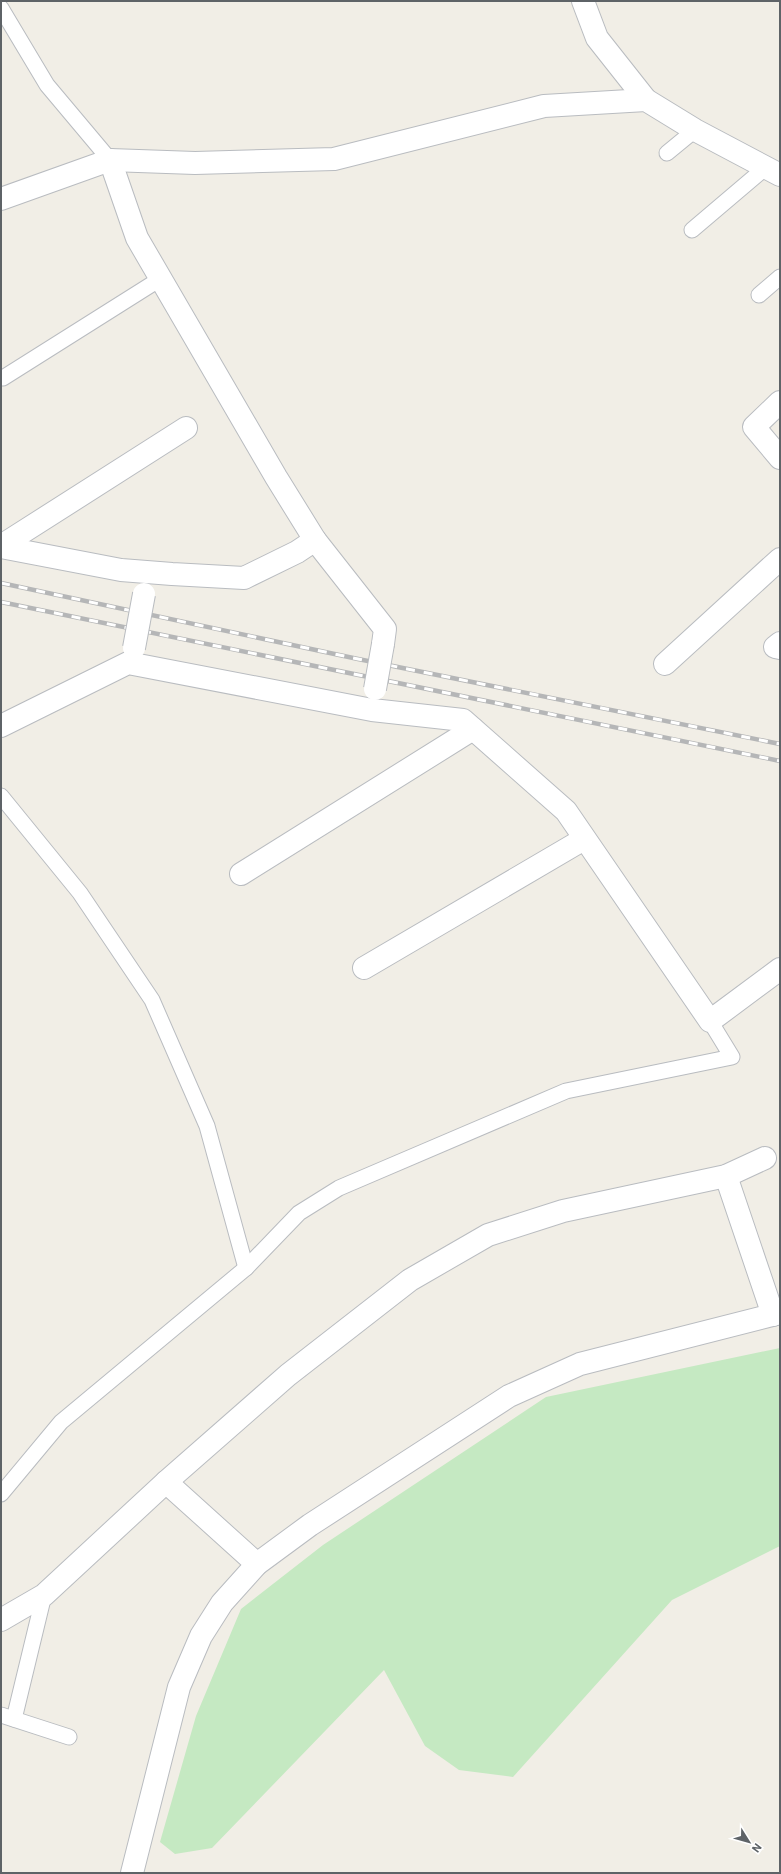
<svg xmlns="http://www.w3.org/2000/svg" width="781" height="1874" font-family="Roboto,sans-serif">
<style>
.green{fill:#c5e9c2}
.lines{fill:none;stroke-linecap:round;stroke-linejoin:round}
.lane-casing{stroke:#b9bcc0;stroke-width:17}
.street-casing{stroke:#b9bcc0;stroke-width:24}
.lane{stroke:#fff;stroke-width:15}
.street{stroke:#fff;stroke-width:22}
.rail-casing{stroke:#b5b6b7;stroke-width:4.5}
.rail{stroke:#fff;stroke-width:3;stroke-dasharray:9;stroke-linecap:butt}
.street-bridge-casing{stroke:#b9bcc0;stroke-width:24;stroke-linecap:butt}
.street-bridge{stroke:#fff;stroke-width:22}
</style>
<rect width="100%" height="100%" fill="#f1eee6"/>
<path class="green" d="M780 1348V1546L672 1600 513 1777 459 1770 425 1746 384 1670 212 1848 175 1854 160 1842 196 1716 241 1609 323 1545 546 1397Z"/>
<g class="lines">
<g class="lane-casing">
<g id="lane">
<path d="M1 8 47 85 110 160"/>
<path d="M667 153 695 130"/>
<path d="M692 230 765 168"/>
<path d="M759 295 780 277"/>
<path d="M3 378 160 279"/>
<path d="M1 796 80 893 152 1000 207 1126 246 1268"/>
<path d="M1 1494 61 1422 246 1268 299 1213 339 1188 566 1091 732 1057 710 1021"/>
<path d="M1 1715 69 1737"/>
<path d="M14 1719 44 1595"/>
</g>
</g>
<g class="street-casing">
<g id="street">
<path d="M583 1 597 38 646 100"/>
<path d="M1 199 110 160 195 163 334 159 544 106 646 100 695 130 780 175"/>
<path d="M780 402 754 427 780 458"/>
<path d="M315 540 385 629 383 644"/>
<path d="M1 546 186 428"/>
<path d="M1 547 121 570 172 574 244 578 297 552 315 540 276 477 137 238 110 160"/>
<path d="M780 643 775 647 780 648"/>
<path d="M665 664 780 559"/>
<path d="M1 726 128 663 372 710 463 720 566 811 710 1021 780 969"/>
<path d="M241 874 473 729"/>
<path d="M364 968 584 839"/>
<path d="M726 1176 773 1315"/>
<path d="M166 1482 257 1564"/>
<path d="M1 1620 44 1595 166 1482 288 1375 410 1280 488 1235 563 1211 726 1176 765 1158"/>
<path d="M132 1873 179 1687 201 1636 222 1603 257 1564 310 1525 509 1396 580 1364 780 1313"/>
</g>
</g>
<use href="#lane" class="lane"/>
<use href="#street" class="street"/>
<g class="rail-casing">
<g id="rail">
<path d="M1 583 358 659 780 744"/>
<path d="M1 602 780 761"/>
</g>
</g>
<use href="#rail" class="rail"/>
<g class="street-bridge-casing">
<g id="street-bridge">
<path d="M134 648 144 594"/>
<path d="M375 689 383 644"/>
</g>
</g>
<use href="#street-bridge" class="street-bridge"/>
</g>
<rect width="781" height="1874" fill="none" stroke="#5e6367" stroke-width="4"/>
<g transform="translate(749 1842) rotate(127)" stroke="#ffffff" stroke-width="3" paint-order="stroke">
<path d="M0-3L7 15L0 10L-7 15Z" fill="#5e6367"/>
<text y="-6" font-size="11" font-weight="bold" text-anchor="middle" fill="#5e6367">N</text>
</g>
</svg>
